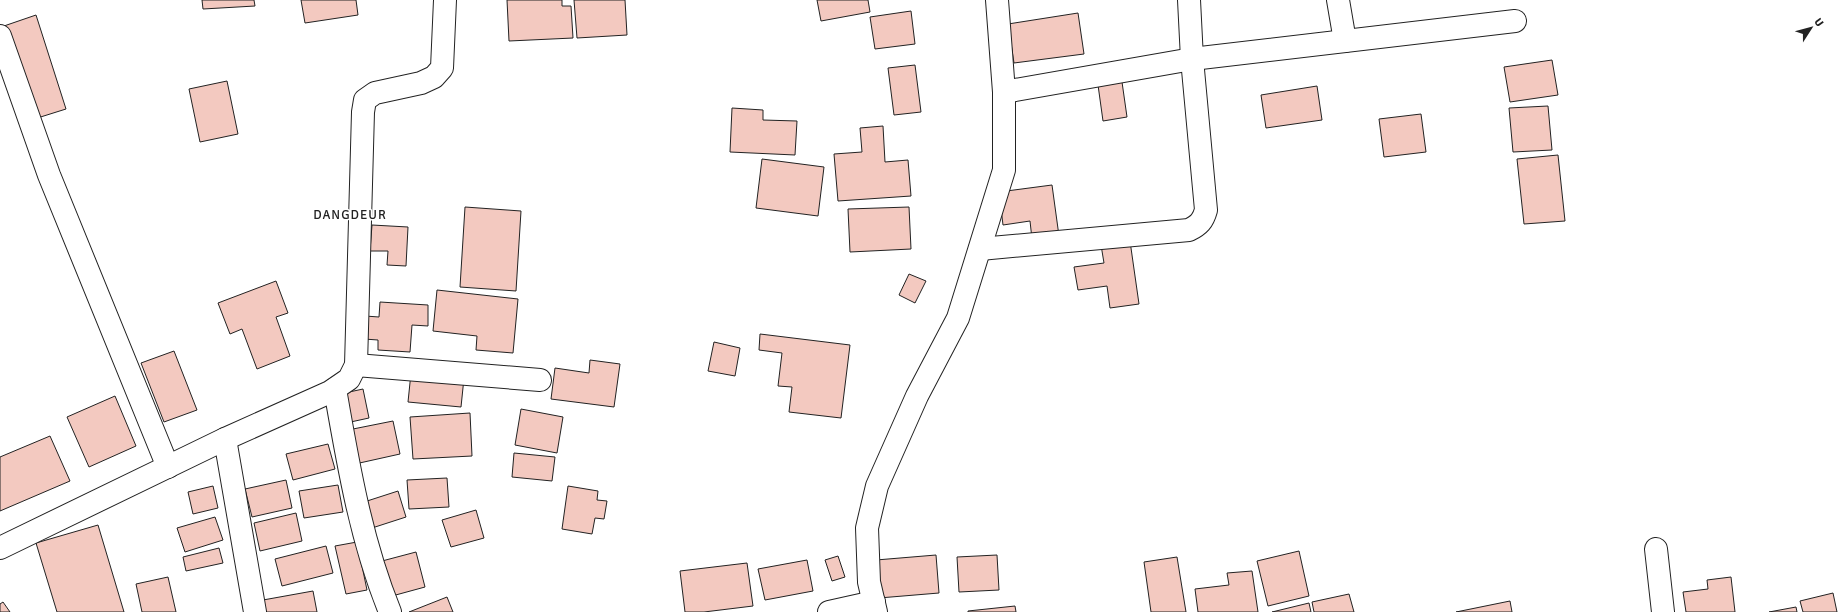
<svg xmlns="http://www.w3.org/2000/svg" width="1839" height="612" font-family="Signika,sans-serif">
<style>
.building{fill:#f3c9c0;stroke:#222}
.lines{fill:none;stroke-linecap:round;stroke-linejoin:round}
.street-casing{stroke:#222;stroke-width:24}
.street{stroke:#fff;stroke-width:22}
.labels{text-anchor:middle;stroke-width:3;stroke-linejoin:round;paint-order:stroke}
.quarter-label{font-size:13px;letter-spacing:1px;fill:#222;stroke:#fff}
</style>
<rect width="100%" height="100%" fill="#fff"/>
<g class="building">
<path d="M202 0H254L255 6 203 9Z"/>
<path d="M301 0H356L358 15 305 23Z"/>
<path d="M507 0H562V6H571L573 38 509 41Z"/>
<path d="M574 0H625L627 35 577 38Z"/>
<path d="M817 0H868L870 12 821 21Z"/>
<path d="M911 11 915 44 875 49 870 17Z"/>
<path d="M1078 13 1084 54 1014 63 1008 24Z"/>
<path d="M36 15 66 109 31 120 1 27Z"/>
<path d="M1552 60 1558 95 1510 102 1504 67Z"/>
<path d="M915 65 921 112 894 115 888 68Z"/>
<path d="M227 81 238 134 200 142 189 89Z"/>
<path d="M1122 82 1127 117 1103 121 1098 85Z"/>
<path d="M1317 86 1322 120 1266 128 1261 95Z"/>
<path d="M1548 106 1552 150 1513 152 1509 108Z"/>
<path d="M732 108 763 110V120L797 121 795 155 730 152Z"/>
<path d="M1421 114 1426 152 1384 157 1379 119Z"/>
<path d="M883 126 885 162 908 160 911 196 838 201 834 154 862 152 860 128Z"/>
<path d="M1558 155 1565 221 1524 224 1517 159Z"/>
<path d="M762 159 824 167 818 216 756 208Z"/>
<path d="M1052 185 1059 236 1032 239 1030 221 1003 225 999 192Z"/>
<path d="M465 207 521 211 516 291 460 287Z"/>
<path d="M909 207 911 249 850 252 848 209Z"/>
<path d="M372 225 408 227 406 266 387 265 388 251H370Z"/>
<path d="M1130 241 1139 304 1110 308 1107 286 1078 290 1074 267 1104 263 1101 245Z"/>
<path d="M909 274 926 281 915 303 899 295Z"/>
<path d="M276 281 288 313 276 317 290 356 257 369 242 329 230 334 218 303Z"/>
<path d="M437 290 518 299 513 353 476 350 477 336 433 331Z"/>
<path d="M380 302 428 305V326L412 325 410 352 378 350V340L364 339 365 316 379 317Z"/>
<path d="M760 334 850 345 841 418 789 412 792 387 778 386 782 353 759 350Z"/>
<path d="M714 342 740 348 735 376 708 371Z"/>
<path d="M174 351 197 410 164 422 141 363Z"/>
<path d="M590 360 620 364 614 407 551 399 555 368 589 373Z"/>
<path d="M411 373 464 378 461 407 408 402Z"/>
<path d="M363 389 369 418 346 423 340 394Z"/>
<path d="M115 396 136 446 89 467 67 417Z"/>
<path d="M521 409 563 417 557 453 515 445Z"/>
<path d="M470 413 472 456 413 459 410 417Z"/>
<path d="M393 421 400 454 355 464 348 430Z"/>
<path d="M50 436 70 481 0 511V457Z"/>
<path d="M328 444 335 469 293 480 286 454Z"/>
<path d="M514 453 555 457 552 481 512 477Z"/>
<path d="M447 478 449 507 409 509 407 480Z"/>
<path d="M286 480 292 508 252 517 245 489Z"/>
<path d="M338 485 343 512 304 518 299 491Z"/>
<path d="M213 486 218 508 193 514 188 492Z"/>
<path d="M568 486 598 491 597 500 607 501 604 519 595 518 592 534 562 529Z"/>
<path d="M398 491 406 517 372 528 364 502Z"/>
<path d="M476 510 484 538 451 547 442 520Z"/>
<path d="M296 513 302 541 260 551 254 523Z"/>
<path d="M215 517 223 540 185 552 177 528Z"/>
<path d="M98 525 124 612H57L36 543Z"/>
<path d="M357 542 367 590 346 594 335 546Z"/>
<path d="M326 546 333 573 282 586 275 559Z"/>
<path d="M219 548 223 563 186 571 183 557Z"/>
<path d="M1299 551 1309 596 1268 606 1257 561Z"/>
<path d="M416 552 425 587 392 596 382 561Z"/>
<path d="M936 555 939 593 879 598 876 560Z"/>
<path d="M997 555 999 590 959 592 957 557Z"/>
<path d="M838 556 845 577 832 581 825 560Z"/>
<path d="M1177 557 1186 612H1151L1144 562Z"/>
<path d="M807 560 813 591 765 600 758 569Z"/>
<path d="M747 563 753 606 704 612H685L680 571Z"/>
<path d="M1252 571 1258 612H1198L1195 589 1229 585 1227 573Z"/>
<path d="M168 577 176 612H142L136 584Z"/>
<path d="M1731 577 1735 612H1686L1683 592 1708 589 1707 580Z"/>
<path d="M313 591 317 612H265L263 600Z"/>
<path d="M1833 593 1837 612H1803L1800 601Z"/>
<path d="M1349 594 1354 612H1314L1312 602Z"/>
<path d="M447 597 453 612H409Z"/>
<path d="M1510 601 1512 612H1456Z"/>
<path d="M3 602 10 612H0V604Z"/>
<path d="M1309 603 1311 612H1272Z"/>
<path d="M1015 606 1016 612H968V611Z"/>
<path d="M1796 607 1797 612H1769Z"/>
</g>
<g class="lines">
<g class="street-casing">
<g id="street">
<path d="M1338 0 1345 41"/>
<path d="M0 36 49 175 168 467"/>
<path d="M1004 92 1192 59 1515 21"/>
<path d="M980 249 1189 230C1199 225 1203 221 1206 210L1192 59 1189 0"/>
<path d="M356 365 540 380"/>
<path d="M335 389C348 464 361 541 390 612"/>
<path d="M225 439 255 612"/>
<path d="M0 548 225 439 330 392 349 379 356 365 363 112 365 100 375 93 421 83 434 77 442 68 445 0"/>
<path d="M1656 549 1663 612"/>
<path d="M829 612 874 602"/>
<path d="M876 612 869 582 867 528 877 486 917 396 958 318 1004 170V92L997 0"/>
</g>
</g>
<use href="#street" class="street"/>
</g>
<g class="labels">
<g class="quarter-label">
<text x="350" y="219">DANGDEUR</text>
</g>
</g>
<g transform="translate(1811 28) rotate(54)" stroke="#ffffff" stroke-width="3" paint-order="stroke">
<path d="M0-3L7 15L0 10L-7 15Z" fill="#222222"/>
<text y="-6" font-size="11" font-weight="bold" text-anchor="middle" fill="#222222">U</text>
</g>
</svg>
